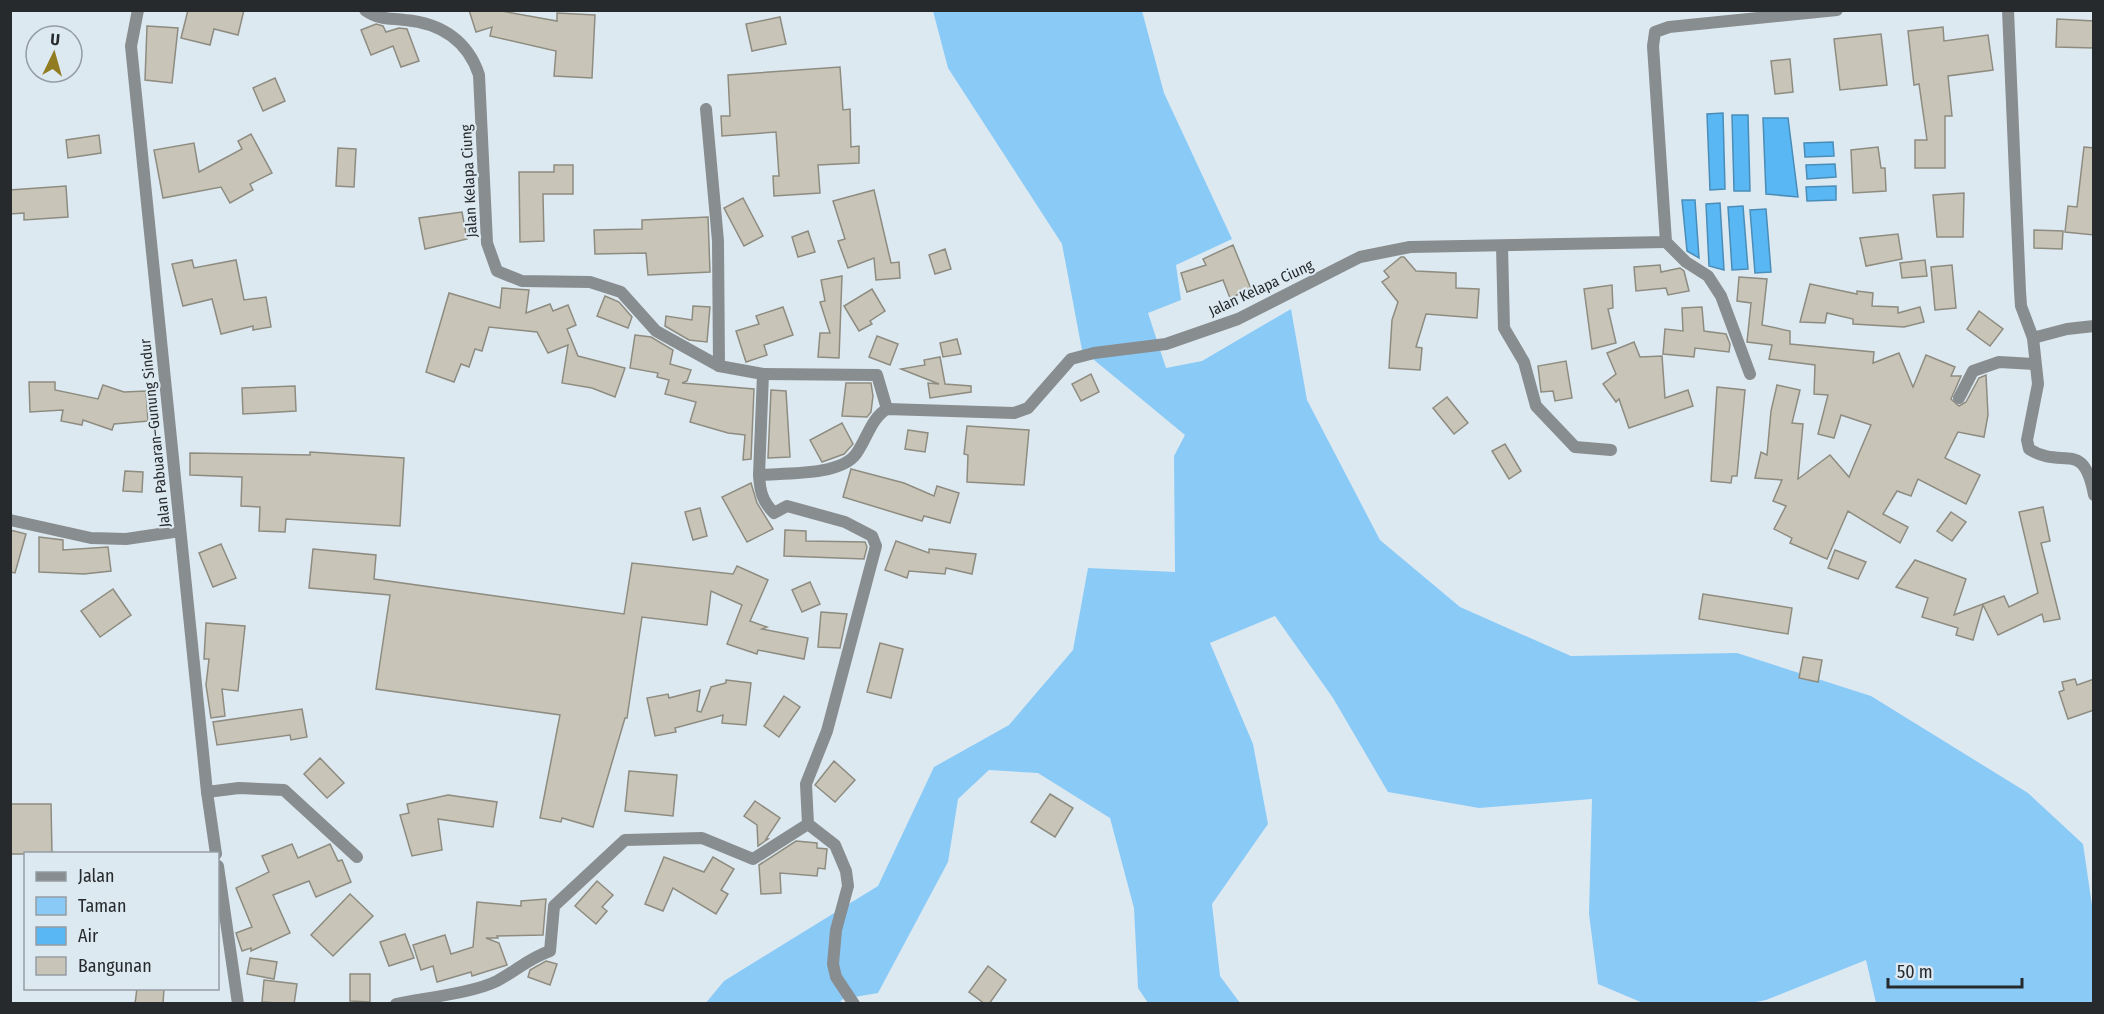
<svg xmlns="http://www.w3.org/2000/svg" width="2104" height="1014" font-family="'Fira Sans Condensed',sans-serif">
<style>
.green{fill:#8acaf7}
.water{fill:#59b7f3;stroke:#4a8db8;stroke-width:1.5}
.building{fill:#c8c4b8;stroke:#8e8c80;stroke-width:1.5}
.lines{fill:none;stroke-linecap:round;stroke-linejoin:round}
.minor{stroke:#888d90;stroke-width:12}
.tertiary{stroke:#888d90;stroke-width:12}
.labels{text-anchor:middle;stroke-width:4.5;stroke-linejoin:round;paint-order:stroke}
.street-label{font-size:15px;fill:#262a2d;stroke:#dde9f1}
</style>
<rect width="100%" height="100%" fill="#dde9f1"/>
<path class="green" d="M933 11H1142L1164 93 1232 239 1176 265 1181 300 1148 313 1166 368 1202 361 1291 309 1307 400 1380 540 1460 607 1571 656 1737 653 1871 696 2028 793 2083 844 2094 919 2093 1003H1876L1866 960 1766 1000 1747 1004 1643 1003 1598 984 1589 914 1592 799 1479 808 1388 792 1333 698 1275 616 1210 643 1253 744 1268 824 1212 904 1220 976 1240 1003H1148L1138 988 1134 908 1110 818 1038 773 989 770 958 799 948 862 878 993 843 999 839 1003 705 1004 724 981 878 886 934 767 1009 725 1073 650 1088 568 1175 572 1174 456 1185 435 1082 350 1062 244 948 68Z"/>
<g class="water">
<path d="M1723 113 1725 189 1710 190 1707 114Z"/>
<path d="M1732 115H1748L1750 191H1734Z"/>
<path d="M1763 118H1788L1798 197 1766 194Z"/>
<path d="M1833 142 1834 156 1805 157 1804 143Z"/>
<path d="M1835 164 1836 177 1807 179 1806 165Z"/>
<path d="M1836 186V200L1807 201 1806 187Z"/>
<path d="M1682 200H1695L1699 258 1687 251Z"/>
<path d="M1720 203 1724 270 1709 266 1706 204Z"/>
<path d="M1743 206 1748 269 1732 270 1728 207Z"/>
<path d="M1766 209 1771 272 1755 273 1750 210Z"/>
</g>
<g class="building">
<path d="M188 10H244L238 35 214 29 210 45 181 38Z"/>
<path d="M469 10H496L557 21V13L595 15 592 78 554 76 556 51 490 36 492 27 476 32Z"/>
<path d="M780 17 786 44 752 51 746 24Z"/>
<path d="M2057 19 2094 21V48L2056 47Z"/>
<path d="M376 24 383 26 386 32 399 28 407 29 419 61 401 67 393 46 371 55 361 30Z"/>
<path d="M147 26 178 28 172 83 145 80Z"/>
<path d="M1943 27 1944 41 1988 35 1993 70 1948 76 1952 116H1945V168H1915V140H1927L1919 84 1914 85 1908 31Z"/>
<path d="M1881 34 1887 85 1840 90 1834 39Z"/>
<path d="M1790 59 1793 92 1775 94 1771 61Z"/>
<path d="M840 67 843 110 850 109 851 147 859 146V163L818 165 820 193 774 196 773 176H779L776 132 722 136 721 116H730L728 75Z"/>
<path d="M275 78 285 101 263 111 253 88Z"/>
<path d="M251 134 272 173 250 184 253 190 230 203 221 187 163 198 154 150 194 143 199 172 242 149 238 141Z"/>
<path d="M99 135 101 153 68 158 66 140Z"/>
<path d="M1878 147 1881 168H1885L1886 191 1853 193 1851 150Z"/>
<path d="M2084 147 2094 148V235L2065 232 2068 206 2077 207Z"/>
<path d="M338 148 356 149 354 187 336 186Z"/>
<path d="M554 165H573V194H543L544 241 520 242 519 172H554Z"/>
<path d="M66 186 68 217 24 220V213L10 214V190Z"/>
<path d="M874 190 891 263 899 262 900 278 876 280 874 258 848 268 838 241 845 239 833 201Z"/>
<path d="M1964 193 1963 237H1937L1933 195Z"/>
<path d="M743 198 763 236 744 246 724 208Z"/>
<path d="M462 212 467 239 425 249 419 218Z"/>
<path d="M708 217 710 272 648 275 646 253 595 254 594 230 642 229V220Z"/>
<path d="M2034 230 2063 231 2062 249 2034 248Z"/>
<path d="M808 231 815 252 798 257 792 237Z"/>
<path d="M1898 234 1902 259 1866 266 1860 238Z"/>
<path d="M1233 245 1251 289 1230 298 1223 280 1187 292 1181 273 1206 265 1203 259Z"/>
<path d="M945 249 951 269 935 274 929 255Z"/>
<path d="M1401 257H1404L1416 271 1456 273V288L1479 289 1477 318 1426 314 1416 347 1422 348 1420 370 1389 368 1392 320 1398 302 1382 282 1389 277 1384 271Z"/>
<path d="M192 260 194 268 236 260 244 300 266 297 271 327 253 330V326L221 334 212 299 183 306 172 264Z"/>
<path d="M1925 260 1927 276 1902 278 1900 263Z"/>
<path d="M1660 265 1661 272 1680 268 1684 271 1689 291 1668 295 1666 288 1636 291 1634 267Z"/>
<path d="M1952 265 1956 308 1935 310 1931 267Z"/>
<path d="M842 276 839 358 818 357 820 333H830L820 302 825 301 821 280Z"/>
<path d="M1739 277 1767 279 1762 325 1790 331V344L1874 352 1873 363 1899 353 1913 387 1926 355 1955 367 1951 376H1961L1951 399 1959 406 1966 402 1979 378 1986 375 1988 415 1984 437 1958 432 1945 458 1980 475 1966 504 1918 479 1911 496 1897 491 1883 514 1908 527 1900 543 1848 511 1827 559 1790 543 1792 538 1774 529 1786 506 1773 501 1782 480 1755 478 1761 452 1767 455 1771 411 1777 385 1800 390 1792 423 1803 424 1798 479 1830 455 1849 477 1871 425 1841 415 1834 438 1818 434 1828 395 1814 394 1815 365 1769 359 1772 345 1747 342 1751 303 1737 301Z"/>
<path d="M1810 284 1857 294V291L1873 293 1872 306 1898 307V313L1920 307 1924 322 1904 327 1853 324V319L1827 313 1825 323 1800 322Z"/>
<path d="M1612 285 1613 308 1608 309 1616 343 1592 349 1584 289Z"/>
<path d="M502 288 529 290 526 313 550 304 553 311 568 305 576 325 567 329 578 356 625 368 615 397 592 388 562 383 568 345 548 353 537 332 489 327 482 351 475 349 469 367 461 364 454 382 426 372 449 293 500 308Z"/>
<path d="M872 289 885 311 870 321 872 324 859 331 844 306Z"/>
<path d="M605 296 619 302 632 317 628 328 597 316Z"/>
<path d="M693 306 710 307 707 342 689 340 665 326 666 316 692 320Z"/>
<path d="M783 307 793 335 764 345 767 355 746 362 736 331 759 324 756 316Z"/>
<path d="M1702 307 1704 331 1726 334 1730 344 1729 352 1695 348 1694 357 1663 354 1665 329 1683 331 1682 308Z"/>
<path d="M1979 311 2003 329 1990 346 1967 329Z"/>
<path d="M635 335 651 337 673 350 670 364 691 370 687 381 682 383 754 389 751 459 743 460 745 435 728 433 690 422 696 402 665 394 669 380 657 377 658 373 630 368Z"/>
<path d="M877 336 898 344 890 365 869 357Z"/>
<path d="M957 339 961 354 943 357 940 343Z"/>
<path d="M1634 342 1640 357 1662 356 1665 398 1688 390 1693 406 1629 428 1619 399 1616 402 1603 384 1616 374 1607 353Z"/>
<path d="M940 357 945 384 971 386V392L930 398 928 383 939 384 901 369 925 365 924 360Z"/>
<path d="M1566 361 1572 398 1555 401 1553 391 1541 392 1538 366Z"/>
<path d="M1091 374 1099 392 1081 401 1072 384Z"/>
<path d="M29 382H55V390L98 399 103 385 124 392 146 391 148 421 114 424 112 430 83 420 82 425 61 421 63 410 30 412Z"/>
<path d="M846 383H871L873 396 871 412 867 417 842 416Z"/>
<path d="M295 386 296 411 243 414 242 388Z"/>
<path d="M1717 387 1745 390 1737 476H1732L1731 483 1711 481Z"/>
<path d="M771 390 786 391 790 457 768 458Z"/>
<path d="M1447 397 1468 423 1454 434 1433 408Z"/>
<path d="M842 423 853 444 844 454 822 462 810 440Z"/>
<path d="M967 426 1029 430 1024 485 967 482 968 455 964 454Z"/>
<path d="M908 430 928 433 925 452 905 449Z"/>
<path d="M1505 444 1521 471 1509 479 1492 451Z"/>
<path d="M310 452 404 458 400 526 286 519 285 532 259 531 260 507 241 506 242 477 190 475V453L310 455Z"/>
<path d="M851 469 904 483 934 496 937 486 959 493 950 523 924 516 922 521 843 497Z"/>
<path d="M125 471 143 472 142 492 123 491Z"/>
<path d="M751 483 757 503 773 529 747 542 722 497Z"/>
<path d="M2043 507 2050 541 2041 543 2060 619 2044 622 2042 614 1998 635 1983 605 1973 640 1956 635 1958 628 1922 617 1928 598 1896 587 1915 560 1966 579 1954 615 2004 596 2009 607 2038 593 2019 512Z"/>
<path d="M700 508 707 536 693 540 685 512Z"/>
<path d="M1951 512 1966 522 1952 541 1937 531Z"/>
<path d="M10 530 26 534 15 573 10 572Z"/>
<path d="M785 530 806 531V541L865 542 867 547 864 559 784 556Z"/>
<path d="M39 537 63 540V550L108 547 111 571 84 574 39 572Z"/>
<path d="M896 541 929 553V549L976 554 972 574 946 568 945 574 909 571 907 578 885 570Z"/>
<path d="M221 544 236 578 213 587 199 553Z"/>
<path d="M313 549 376 555 374 579 624 614 632 563 733 574 737 566 768 580 750 621 767 627 762 629 808 638 804 659 758 650 757 654 727 644 742 605 711 591 707 625 642 617 627 718H625L593 827 562 818 561 822 540 818 560 715 376 689 390 595 309 588Z"/>
<path d="M1835 550 1866 562 1858 579 1828 568Z"/>
<path d="M810 582 820 604 802 612 792 590Z"/>
<path d="M113 589 131 615 100 637 81 611Z"/>
<path d="M1703 594 1792 608 1788 634 1699 619Z"/>
<path d="M821 612 847 614 840 648 818 647Z"/>
<path d="M206 623 245 626 238 691 222 689 225 716 211 718 206 685 209 659H204Z"/>
<path d="M880 643 903 649 891 698 867 692Z"/>
<path d="M1803 657 1822 660 1818 682 1799 678Z"/>
<path d="M2075 679 2077 685 2094 679V710L2068 719 2059 692 2064 690 2062 682Z"/>
<path d="M726 680 751 683 746 725 722 723 723 715 675 728 676 732 655 736 647 698 668 694 669 698 700 690 697 711 701 712 711 687 726 683Z"/>
<path d="M784 696 800 707 779 737 764 726Z"/>
<path d="M302 709 307 737 291 740 290 735 217 745 213 722Z"/>
<path d="M320 758 344 783 327 798 304 774Z"/>
<path d="M834 761 855 780 835 802 815 785Z"/>
<path d="M629 771 677 775 673 816 625 811Z"/>
<path d="M1050 794 1073 808 1055 837 1031 822Z"/>
<path d="M448 795 497 802 493 827 438 819 442 850 412 856 400 815 409 813 407 804Z"/>
<path d="M755 801 780 818 766 839H768L758 846 757 825 744 816Z"/>
<path d="M10 804H51L52 854H10Z"/>
<path d="M796 841 817 843V848L827 849 825 869 818 868 817 876 780 873 781 893 761 894 759 865Z"/>
<path d="M292 844 298 858 330 844 338 861 342 860 351 882 316 897 309 881 273 895 290 933 251 951V948L242 951 236 933 252 927 236 888 269 872 262 856Z"/>
<path d="M664 857 704 872 713 857 734 869 721 890 728 894 716 914 673 888 663 911 645 904Z"/>
<path d="M597 881 613 895 602 907 607 911 596 924 575 906Z"/>
<path d="M350 894 373 916 333 956 311 935Z"/>
<path d="M546 899 543 935 497 936 498 938H486L499 943 507 965 472 976 471 972 437 982 433 966 421 970 413 945 445 935 451 954 473 947 477 902 521 906V901Z"/>
<path d="M405 934 414 958 389 966 380 942Z"/>
<path d="M250 958 277 962 274 979 247 974Z"/>
<path d="M546 961 557 964 550 985 528 977 530 970Z"/>
<path d="M988 966 1006 980 989 1004H985L969 992Z"/>
<path d="M350 974H370V1002L350 1001Z"/>
<path d="M264 980 297 984 294 1004 262 1002Z"/>
<path d="M137 988H164L163 1004H135Z"/>
</g>
<g class="lines">
<g class="minor">
<path d="M365 10C379 20 390 18 405 20 441 23 468 41 479 75L487 243 497 271 522 281 590 282 621 292 656 331 719 366 763 374 759 475C785 473 840 476 856 454 867 439 871 418 887 409L1014 413 1028 408 1071 359 1094 353 1166 344 1238 319 1360 257 1410 247 1666 242 1653 46 1655 32 1669 27 1837 10"/>
<path d="M2008 10 2020 291 2021 306 2033 338 2038 384 2027 440 2029 449C2063 471 2083 437 2094 495"/>
<path d="M706 109 718 241 719 366"/>
<path d="M1666 242 1686 262 1708 276 1721 296 1750 374"/>
<path d="M1502 246 1504 328 1524 362 1536 406 1575 447 1611 450"/>
<path d="M2033 338 2067 329 2094 326"/>
<path d="M763 374 877 375 887 409"/>
<path d="M1959 398 1973 371 1999 362 2035 364"/>
<path d="M759 475C760 491 762 501 774 513L787 506 845 522 872 536 876 546 827 731 806 784 808 824 835 845 846 871 848 886 836 930 833 964 836 977 854 1004"/>
<path d="M10 520 91 538 126 539 180 531"/>
<path d="M207 792 239 788 284 790 357 857"/>
<path d="M396 1004C424 998 473 993 497 981 516 971 529 958 550 951L554 906 625 840 702 838 753 859 808 824"/>
</g>
<g class="tertiary">
<path d="M138 10 131 46 207 792 216 854"/>
<path d="M218 866 238 1004"/>
</g>
</g>
<g class="labels">
<g class="street-label">
<text transform="translate(469 181) rotate(-93)" y="5">Jalan Kelapa Ciung</text>
<text transform="translate(1261 288) rotate(-25)" y="5">Jalan Kelapa Ciung</text>
<text transform="translate(155 433) rotate(-96)" y="5">Jalan Pabuaran–Gunung Sindur</text>
</g>
</g>
<rect width="2104" height="1014" fill="none" stroke="#262a2d" stroke-width="24"/>
<rect x="24" y="852" width="195" height="138" fill="#dde9f1" stroke="#949da3" stroke-width="1.5"/>
<rect x="36" y="872" width="30" height="9" fill="#888d90" stroke="#949da3" stroke-width="1.5"/>
<text x="78" y="882" font-size="18" fill="#262a2d">Jalan</text>
<rect x="36" y="897" width="30" height="18" fill="#8acaf7" stroke="#949da3" stroke-width="1.5"/>
<text x="78" y="912" font-size="18" fill="#262a2d">Taman</text>
<rect x="36" y="927" width="30" height="18" fill="#59b7f3" stroke="#949da3" stroke-width="1.5"/>
<text x="78" y="942" font-size="18" fill="#262a2d">Air</text>
<rect x="36" y="957" width="30" height="18" fill="#c8c4b8" stroke="#949da3" stroke-width="1.5"/>
<text x="78" y="972" font-size="18" fill="#262a2d">Bangunan</text>
<g transform="translate(54 54) rotate(5)"><circle r="28" fill="#dde9f1" stroke="#949da3" stroke-width="1.5"/>
<path d="M0-4.5L10 22L0 15L-10 22Z" fill="#917c22"/>
<text y="-9" font-size="16" font-weight="bold" text-anchor="middle" fill="#262a2d">U</text>
</g>
<path d="M1888 978v9h134v-9" fill="none" stroke="#262a2d" stroke-width="3"/>
<text x="1897" y="978" font-size="18" fill="#262a2d" stroke="#dde9f1" stroke-width="4.5" paint-order="stroke">50 m</text>
</svg>
